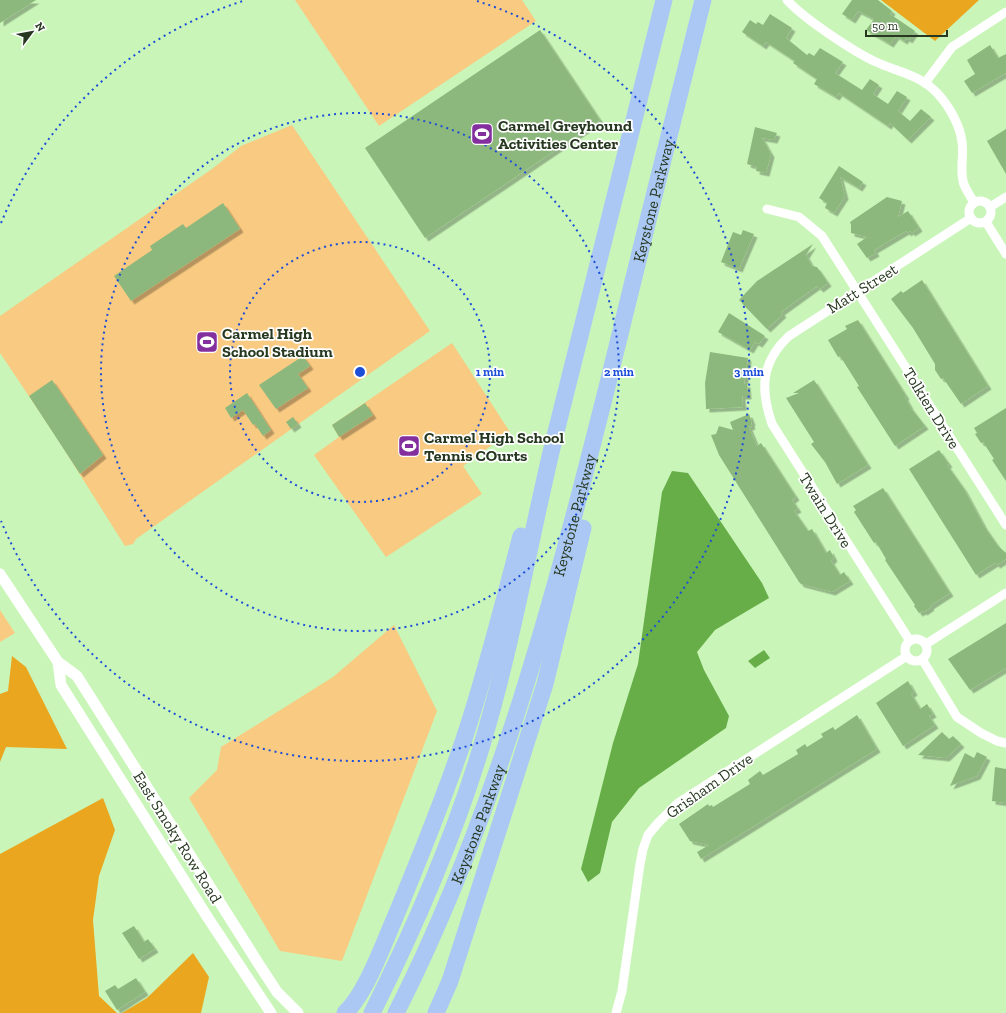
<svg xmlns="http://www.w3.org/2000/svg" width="1006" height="1013" font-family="'Zilla Slab',serif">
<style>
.green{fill:#f9ca81}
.forest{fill:#eba620}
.water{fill:#67ae48}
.building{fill:#8db87d;filter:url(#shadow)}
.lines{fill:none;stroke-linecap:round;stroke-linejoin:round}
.minor{stroke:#fff;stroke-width:9}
.tertiary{stroke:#fff;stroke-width:11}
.motorway{stroke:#aac8f3;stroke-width:17}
.ring{fill:none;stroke:#1d4ed8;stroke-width:2;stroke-dasharray:2 4}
.labels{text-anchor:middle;stroke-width:3.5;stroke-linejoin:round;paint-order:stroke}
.poi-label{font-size:16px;font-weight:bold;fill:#273820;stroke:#fff;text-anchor:start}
.street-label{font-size:16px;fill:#273820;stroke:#fff}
.centre{fill:#1d4ed8;stroke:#fff;stroke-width:2}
.ring-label{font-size:12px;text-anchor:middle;font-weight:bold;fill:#1d4ed8;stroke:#fff;stroke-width:3.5;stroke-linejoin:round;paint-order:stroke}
</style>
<defs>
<filter id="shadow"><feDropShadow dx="3.5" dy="3.5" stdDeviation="0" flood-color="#0004"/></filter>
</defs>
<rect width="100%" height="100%" fill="#c9f6b8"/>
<g class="green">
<path d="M295 0H522L536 21 379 126Z"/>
<path d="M292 125 430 331 136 539 133 544 125 546 55 435 0 353V316L212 169 241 146Z"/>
<path d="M452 343 510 432 463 466 482 494 386 557 314 455 339 437 332 425Z"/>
<path d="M0 610 15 633 0 642Z"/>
<path d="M394 625 437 711 342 961 280 951 189 798 217 770 221 747 333 677Z"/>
</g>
<g class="forest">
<path d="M881 0H979L935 41Z"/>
<path d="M12 656 26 667 67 749 6 747 0 762V694L8 691Z"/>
<path d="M103 798 115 830 99 876 93 920 99 996 117 1013H0V854Z"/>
<path d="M193 953 209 977 201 1013H122L147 998Z"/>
</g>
<g class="water">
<path d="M672 471 688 473 762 583 769 598 715 630 697 652 704 670 729 716 726 728 639 788 612 822 600 873 588 882 581 869 613 743 638 664 662 492Z"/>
<path d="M764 650 770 658 755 668 748 661Z"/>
</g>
<g class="building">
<path d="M0 0H36L0 23Z"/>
<path d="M852 0H878L892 11 890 14 915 31 909 40 906 38 904 41 896 36 890 44 866 30 874 19 858 11 852 20 842 14Z"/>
<path d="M770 14 792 28 786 38 807 55 809 53 814 56 820 48 843 62 835 73 862 90 870 79 879 85 873 94 888 104 897 91 907 97 898 111 910 121 921 109 931 117 908 140 890 123 888 126 839 93 836 97 814 84 817 79 793 63 795 61 766 42 763 46 742 32 750 20 756 24 758 22 763 25Z"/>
<path d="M540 30 600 120 425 238 365 148Z"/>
<path d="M990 45 998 58 1006 54V73L972 93 964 81 975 74 967 60Z"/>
<path d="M755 127 777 133 774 140 762 138 771 154 766 173 756 171 757 167 747 164Z"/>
<path d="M1006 129V174L987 141Z"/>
<path d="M839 166 863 182 859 188 840 177 845 196 834 213 825 208 827 203 819 198Z"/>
<path d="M887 197 902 201 898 217 908 211 919 228 912 233 910 231 908 233 906 231 874 250 876 253 867 258 857 244 867 237 851 233V225L850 222Z"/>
<path d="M223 203 240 229 131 301 114 276 152 250 150 246 183 224 186 228Z"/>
<path d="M743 230 754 234 739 269 721 262 733 232 741 235Z"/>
<path d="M813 244 806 255 812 266 817 267 828 283 820 289 817 286 781 312 783 314 767 329 739 300 757 281Z"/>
<path d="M922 280 988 386 961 404 943 378 941 379 935 370V364L913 328 891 299 901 291 903 293Z"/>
<path d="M729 313 765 336 759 344 755 342 750 350 718 332Z"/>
<path d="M858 320 906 396 905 397 911 408 925 426 895 446 857 387 859 386 840 356 838 357 828 340 847 329 845 326Z"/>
<path d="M710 352 748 358 744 384H747L748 396H742L743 407 706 409 705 383Z"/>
<path d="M303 356 310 366 298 374 308 388 276 409 259 385Z"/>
<path d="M52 380 103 455 80 474 29 396Z"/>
<path d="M814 380 868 465 837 484 825 462 811 444 814 442 786 398 799 393H793Z"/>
<path d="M247 393 271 430 263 436 255 424 253 425 243 410 231 418 225 408Z"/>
<path d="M365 403 373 415 339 437 332 425Z"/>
<path d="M1006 408V481L992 460 994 459 983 442 981 443 975 434 977 433 974 428Z"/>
<path d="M749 414 752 422 751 423 752 426 749 427 757 446 761 443 796 497 792 500 798 509 794 511 808 531 812 529 826 553 830 550 834 558 831 561 840 575 844 572 850 581 832 592 801 584 799 582 719 455 711 435 716 434 719 426 733 430 730 422Z"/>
<path d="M293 417 298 424 291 429 286 422Z"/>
<path d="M939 450 949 464 947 465 964 489 984 526 998 546 1006 553V559L997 565 995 563 976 575 909 469Z"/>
<path d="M883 488 950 593 930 606 931 607 924 612 923 611 919 613 914 606 915 605 885 560 886 559 876 542 874 543 854 512 856 510 853 506Z"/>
<path d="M1006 623V668L970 690 948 659Z"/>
<path d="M908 681 914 692 911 694 920 709 927 704 933 714 929 716 935 725 903 746 876 703Z"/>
<path d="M857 715 877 749 701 859 697 852 709 845 690 841 679 824 708 804 709 806 712 805 713 807 750 784 748 780 760 771 763 775 798 754 796 750 805 744 807 747 823 737 821 734 833 727 835 730Z"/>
<path d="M942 732 949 739 953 736 961 744 946 758 918 755Z"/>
<path d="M977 752 987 757 977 776 950 786 965 753 974 758Z"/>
<path d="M995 767 1006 769V803L992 801Z"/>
<path d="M134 926 144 942 148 939 155 949 139 959 122 933Z"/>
<path d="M136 978 145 992 117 1010 105 991 115 985 118 989Z"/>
</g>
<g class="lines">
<g class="minor">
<path d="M787 0C803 18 854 52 876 62 898 72 921 75 938 94 949 106 960 125 962 142 964 155 960 168 963 181 964 188 971 196 974 203"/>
<path d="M925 83 952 47 1006 12"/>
<circle cx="980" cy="212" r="11"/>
<path d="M990 207 1006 197"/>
<path d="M767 209 799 217 822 236 1006 525"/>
<path d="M986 222 1006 254"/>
<circle cx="916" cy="650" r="11"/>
<path d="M910 641 772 424C760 389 761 362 789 336L971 218"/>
<path d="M926 644 1006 593"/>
<path d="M922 659 957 717 981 733 997 741 1006 743"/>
<path d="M616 1013 622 991 640 864 643 849 648 835 658 823 678 803 907 656"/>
</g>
<g class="tertiary">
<path d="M0 574 58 662 77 676 260 966 277 992 298 1013"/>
<path d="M58 662 61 685 208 918 271 1013"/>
</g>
<g class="motorway">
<path d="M345 1013C366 993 382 947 394 920 419 860 443 801 464 739 486 673 503 604 521 536"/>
<path d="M372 1013C416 925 456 833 484 738 512 643 529 545 552 448 589 299 627 149 664 0"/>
<path id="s1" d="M396 1013C497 814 554 598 608 383 639 255 671 128 703 0"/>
<path d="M436 1013 450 981 545 684 583 528"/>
</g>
</g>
<g class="ring">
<circle cx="360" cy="372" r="130"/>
<circle cx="360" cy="372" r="259"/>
<path d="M1 223A389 389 0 0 1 243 1M477 1A389 389 0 1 1 1 521"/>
</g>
<defs>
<g id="stadium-square" transform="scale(1.15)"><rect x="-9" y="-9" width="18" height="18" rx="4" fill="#832f9d" stroke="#fff"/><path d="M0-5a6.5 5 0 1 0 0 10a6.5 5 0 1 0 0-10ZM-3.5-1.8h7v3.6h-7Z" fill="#fff"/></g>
</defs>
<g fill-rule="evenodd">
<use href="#stadium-square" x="482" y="134"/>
<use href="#stadium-square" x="207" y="342"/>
<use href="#stadium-square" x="409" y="446"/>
</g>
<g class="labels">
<g class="poi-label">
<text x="498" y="131">Carmel Greyhound<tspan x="498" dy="18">Activities Center</tspan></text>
<text x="222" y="339">Carmel High<tspan x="222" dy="18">School Stadium</tspan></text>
<text x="424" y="443">Carmel High School<tspan x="424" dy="18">Tennis COurts</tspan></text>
</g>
<g class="street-label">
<text dy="6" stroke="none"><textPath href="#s1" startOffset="854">Keystone Parkway</textPath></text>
<text transform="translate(862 288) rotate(-32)" y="6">Matt Street</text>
<text transform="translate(932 408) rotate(58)" y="6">Tolkien Drive</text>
<text transform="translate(826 510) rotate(58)" y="6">Twain Drive</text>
<text dy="6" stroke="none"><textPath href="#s1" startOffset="530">Keystone Parkway</textPath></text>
<text transform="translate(709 785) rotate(-35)" y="6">Grisham Drive</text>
<text dy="6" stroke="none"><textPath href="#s1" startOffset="206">Keystone Parkway</textPath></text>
<text transform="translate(178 837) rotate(58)" y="6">East Smoky Row Road</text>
</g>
</g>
<circle cx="360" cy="372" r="6" class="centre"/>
<g class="ring-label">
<text x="490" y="376">1 min</text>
<text x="619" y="376">2 min</text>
<text x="749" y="376">3 min</text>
</g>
<g transform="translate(32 32) rotate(58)" stroke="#ffffff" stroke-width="3" paint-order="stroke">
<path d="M0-3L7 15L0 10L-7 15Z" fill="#273820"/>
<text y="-6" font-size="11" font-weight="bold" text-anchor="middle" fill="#273820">N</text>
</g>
<path d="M866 30v6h81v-6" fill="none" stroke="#273820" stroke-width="2"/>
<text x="872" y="30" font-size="12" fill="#273820" stroke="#ffffff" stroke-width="3" paint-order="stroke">50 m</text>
</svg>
